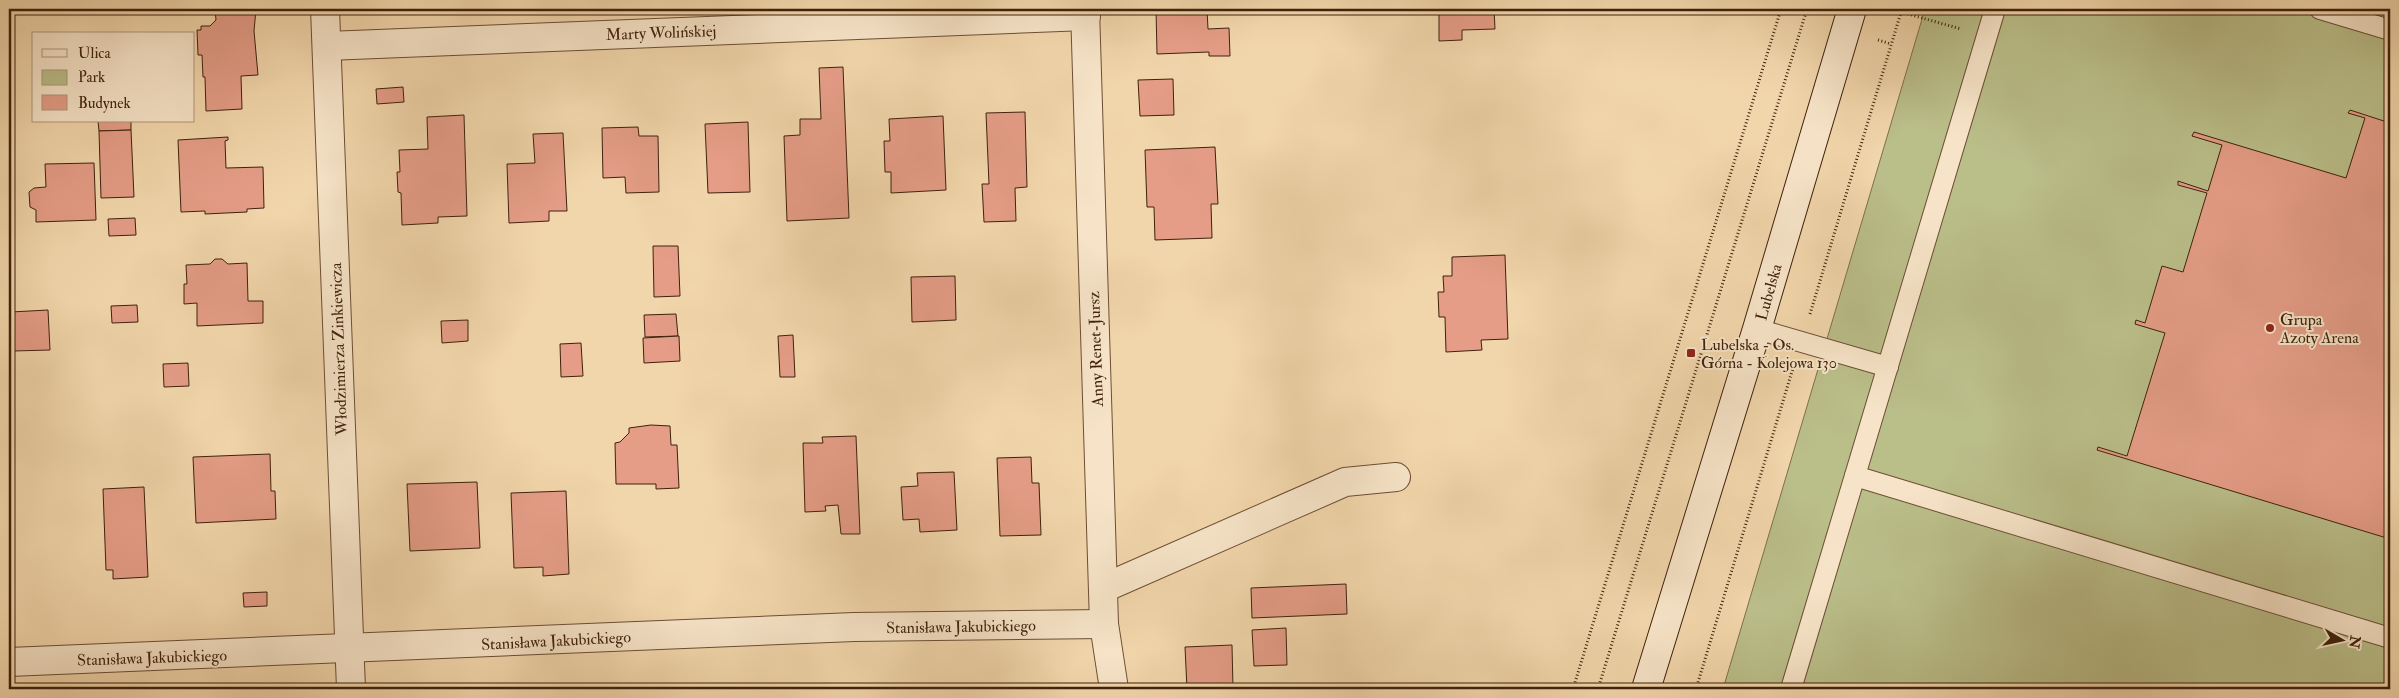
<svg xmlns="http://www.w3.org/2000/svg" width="2399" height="698" font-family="'IM FELL Double Pica',serif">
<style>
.green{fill:#babe89;stroke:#7c704a}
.building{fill:#e59d87;stroke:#3f210c}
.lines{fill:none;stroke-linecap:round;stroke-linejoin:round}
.lane-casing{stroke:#6c4e34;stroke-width:22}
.street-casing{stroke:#6c4e34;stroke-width:30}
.secondary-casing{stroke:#3f210c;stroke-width:30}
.path{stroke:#3f210c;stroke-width:3;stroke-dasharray:1 2.5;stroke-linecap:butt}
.lane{stroke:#f7e4c8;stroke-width:20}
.street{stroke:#f7e4c8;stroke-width:28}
.secondary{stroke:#f7e4c8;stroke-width:28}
.poi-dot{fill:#8f2418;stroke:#f7e4c8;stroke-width:2}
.labels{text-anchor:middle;stroke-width:4;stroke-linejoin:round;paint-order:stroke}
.street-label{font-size:16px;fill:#3f210c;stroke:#f7e4c8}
.poi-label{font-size:16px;fill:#3f210c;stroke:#f7e4c8;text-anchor:start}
</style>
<rect width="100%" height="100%" fill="#f2d6ab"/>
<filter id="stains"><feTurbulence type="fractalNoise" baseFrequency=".004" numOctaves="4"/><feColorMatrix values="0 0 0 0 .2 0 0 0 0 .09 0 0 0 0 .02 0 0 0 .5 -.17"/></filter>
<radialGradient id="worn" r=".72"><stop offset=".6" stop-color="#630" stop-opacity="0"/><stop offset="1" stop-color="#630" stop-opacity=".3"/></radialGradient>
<path class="green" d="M1925 9H2390V689H1723Z"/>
<g class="building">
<path d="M215 9H256L254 31 258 75 241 76 242 109 206 111 205 77H203L202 55H198L197 30H201V26H210L216 20Z"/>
<path d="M1156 9H1207L1208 29 1229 28 1230 56H1209V52L1157 54Z"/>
<path d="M1439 9H1494L1495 29 1462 30V40L1439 41Z"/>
<path d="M843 67 849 218 787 221 784 136 800 135V119H821L819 68Z"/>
<path d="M1173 79 1174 115 1140 116 1138 80Z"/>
<path d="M403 87 404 102 377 104 376 89Z"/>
<path d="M2350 110 2390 123V539L2097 450 2098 447 2127 456 2165 333 2135 324 2136 320 2145 323 2162 266 2183 272 2207 193 2178 185V181L2208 191 2222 145 2192 136 2194 132 2346 178 2365 118 2348 113Z"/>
<path d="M1025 112 1027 187 1015 188 1016 221 984 222 982 184H989L986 113Z"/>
<path d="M464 115 467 216 438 217V223L402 225 401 193 398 192 397 172H400L399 150 428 149 427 117Z"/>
<path d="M943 116 946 190 891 193V172H885L884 141H890L889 119Z"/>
<path d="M98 121H131V130L99 131Z"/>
<path d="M748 122 750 192 708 193 705 124Z"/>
<path d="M638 127 639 136H658L659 192 626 193 625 177 603 178 602 128Z"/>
<path d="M131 130 134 197 101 198 99 131Z"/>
<path d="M563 133 567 211H549V221L509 223 507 164 535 163 533 134Z"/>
<path d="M228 137V140L225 141 226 168 263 167 264 208 247 209V212L205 214V211L181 212 178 140Z"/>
<path d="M1215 147 1218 204H1211L1212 238 1155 240 1154 207H1147L1145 150Z"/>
<path d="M94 163 96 220 36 222V210L30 207 29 192 34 188 46 187 45 164Z"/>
<path d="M135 218 136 235 109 236 108 219Z"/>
<path d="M653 246H678L680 296 654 297Z"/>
<path d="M1505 255 1508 339 1481 340 1482 350 1446 352 1445 317H1439L1438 292H1444L1443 276H1452V257Z"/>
<path d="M215 259H222L228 264 247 263 248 301H263V323L197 326V303L184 304V284H187L186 265 210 264Z"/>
<path d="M955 276 956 320 912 322 911 277Z"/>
<path d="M137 305 138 322 112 323 111 306Z"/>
<path d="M48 310 50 350 13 351 11 312Z"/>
<path d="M676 314 678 336 645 337 644 315Z"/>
<path d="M468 320V341L442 343 441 321Z"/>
<path d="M793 335 795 377H780L778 336Z"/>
<path d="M679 336 680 361 644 363 643 338Z"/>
<path d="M581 343 583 376 561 377 560 344Z"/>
<path d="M9 351H13L14 372H9Z"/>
<path d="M188 363 189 386 164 387 163 364Z"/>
<path d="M651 425 670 426 671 445H677L679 488 656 489V484H616L615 443 620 442 629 433V428Z"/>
<path d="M856 436 860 534H841L838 505 825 506 826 511 805 512 803 443H823L822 437Z"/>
<path d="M270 454 271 491H275L276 519 196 523 193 457Z"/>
<path d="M1031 457 1032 483H1039L1041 535 1000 536 997 458Z"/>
<path d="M954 472 957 530 920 532 919 519 903 520 901 487 918 486 917 473Z"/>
<path d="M477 482 480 548 410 551 407 484Z"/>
<path d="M144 487 148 577 113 579V570H106L103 489Z"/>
<path d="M566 491 569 574 543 576V567L514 568 511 493Z"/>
<path d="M1346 584 1347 614 1252 618 1251 588Z"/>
<path d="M267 592V606L244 607 243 593Z"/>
<path d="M1286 628 1287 665 1254 666 1252 630Z"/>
<path d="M1232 645 1233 689H1187L1185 647Z"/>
</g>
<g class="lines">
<g class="lane-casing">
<g id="lane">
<path d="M2320 9 2390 30"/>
<path d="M1757 329 1888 367"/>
<path d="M1855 476 2390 638"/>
<path d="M1791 689 1995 9"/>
</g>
</g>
<g class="street-casing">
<g id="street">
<path d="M325 9 351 689"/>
<path d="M1085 9 1104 624 1114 689"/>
<path d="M327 46 1086 16"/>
<path d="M1104 588 1345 482 1396 477"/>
<path d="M9 662 854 627 1104 624"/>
</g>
</g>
<g class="secondary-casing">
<path id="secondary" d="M1646 689 1757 329 1852 9"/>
</g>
<g class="path">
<path d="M1901 12 1961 29"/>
<path d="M1878 40 1891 44"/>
<path d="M1810 314 1902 9"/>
<path d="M1573 689 1781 9"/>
<path d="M1598 689 1807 9"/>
<path d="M1696 689 1793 368"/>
</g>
<use href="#lane" class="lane"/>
<use href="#street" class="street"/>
<use href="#secondary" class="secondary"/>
</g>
<g class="poi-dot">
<circle cx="2270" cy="328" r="5"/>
<rect x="1686" y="348" width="10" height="10" rx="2.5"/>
</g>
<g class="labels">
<g class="street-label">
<text transform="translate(661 32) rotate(-2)" y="6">Marty Wolińskiej</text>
<text transform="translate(1768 292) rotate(-74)" y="6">Lubelska</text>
<text transform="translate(338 349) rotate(-92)" y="6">Włodzimierza Zinkiewicza</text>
<text transform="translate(1095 349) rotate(-92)" y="6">Anny Renet-Jursz</text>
<text transform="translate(961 626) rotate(-1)" y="6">Stanisława Jakubickiego</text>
<text transform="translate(556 640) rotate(-3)" y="6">Stanisława Jakubickiego</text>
<text transform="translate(152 657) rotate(-2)" y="6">Stanisława Jakubickiego</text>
</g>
<g class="poi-label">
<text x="2280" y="325">Grupa<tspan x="2280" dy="18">Azoty Arena</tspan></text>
<text x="1701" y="350">Lubelska - Os.<tspan x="1701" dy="18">Górna - Kolejowa 130</tspan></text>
</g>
</g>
<rect width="2399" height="698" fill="none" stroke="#f2d6ab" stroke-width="30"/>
<rect x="10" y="10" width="2379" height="678" fill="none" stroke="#3f210c" stroke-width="2.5"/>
<rect x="15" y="15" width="2369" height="668" fill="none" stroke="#3f210c"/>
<rect x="32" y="32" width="162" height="90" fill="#f7e4c8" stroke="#ad967d"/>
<rect x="42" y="49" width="25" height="8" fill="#f7e4c8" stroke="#ad967d"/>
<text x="78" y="58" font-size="15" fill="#3f210c">Ulica</text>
<rect x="42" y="70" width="25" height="15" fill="#babe89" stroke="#ad967d"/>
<text x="78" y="82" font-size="15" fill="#3f210c">Park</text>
<rect x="42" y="95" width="25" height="15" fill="#e59d87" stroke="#ad967d"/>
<text x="78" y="108" font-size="15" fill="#3f210c">Budynek</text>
<g transform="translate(2342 640) rotate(99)" stroke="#f7e4c8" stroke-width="4" paint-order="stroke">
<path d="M0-4L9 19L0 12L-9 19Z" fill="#3f210c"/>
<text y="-8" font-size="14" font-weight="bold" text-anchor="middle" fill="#3f210c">N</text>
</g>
<rect width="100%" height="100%" filter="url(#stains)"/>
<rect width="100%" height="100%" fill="url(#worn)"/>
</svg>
